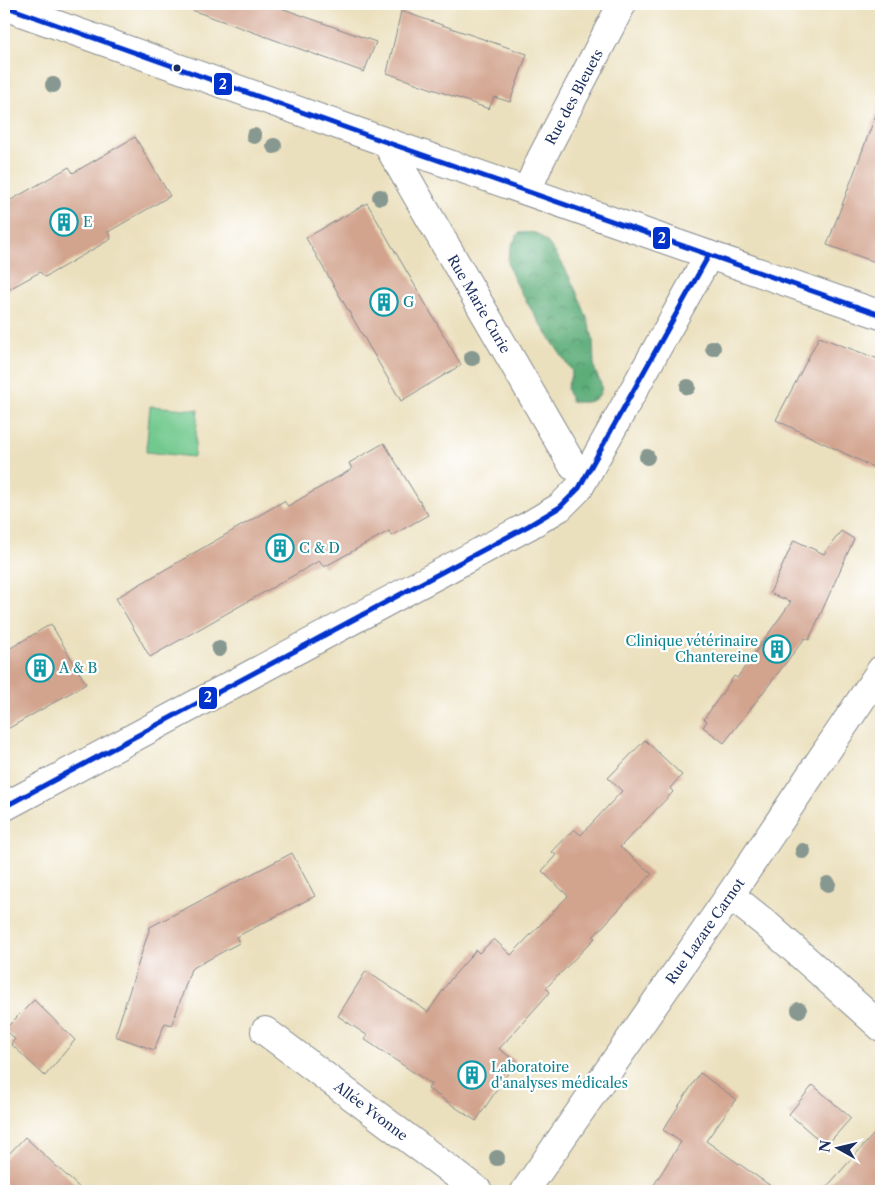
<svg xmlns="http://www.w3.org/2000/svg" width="885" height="1195" font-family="'Libre Caslon Text',serif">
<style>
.green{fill:#72c98e;stroke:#467c76}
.forest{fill:url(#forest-crowns);stroke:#3c6e6c}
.building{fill:#d2a38d}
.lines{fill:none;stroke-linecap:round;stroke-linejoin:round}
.minor-casing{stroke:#83888e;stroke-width:30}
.minor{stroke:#fff;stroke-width:28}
.bus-1-casing{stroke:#fff;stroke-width:9}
.bus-1{stroke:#03c;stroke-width:5}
.tree{fill:#879890}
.bus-dot{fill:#1b2f5e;stroke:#fff;stroke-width:2}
.labels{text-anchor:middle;stroke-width:4.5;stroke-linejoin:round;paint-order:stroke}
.street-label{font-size:14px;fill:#1b2f5e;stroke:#fff}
.culture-label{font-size:14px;fill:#0d838f;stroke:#fff;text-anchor:start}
.line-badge{stroke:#fff;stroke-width:2}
.badge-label{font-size:14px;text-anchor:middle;font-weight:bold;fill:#fff}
</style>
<defs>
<pattern id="forest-crowns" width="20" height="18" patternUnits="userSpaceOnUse" patternTransform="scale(1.25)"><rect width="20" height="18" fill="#5dad79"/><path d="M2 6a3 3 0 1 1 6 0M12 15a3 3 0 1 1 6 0" fill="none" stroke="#4c8d66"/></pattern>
</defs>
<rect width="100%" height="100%" fill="#fff"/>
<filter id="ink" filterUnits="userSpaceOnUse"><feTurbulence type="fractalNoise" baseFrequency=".02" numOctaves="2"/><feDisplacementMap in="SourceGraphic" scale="10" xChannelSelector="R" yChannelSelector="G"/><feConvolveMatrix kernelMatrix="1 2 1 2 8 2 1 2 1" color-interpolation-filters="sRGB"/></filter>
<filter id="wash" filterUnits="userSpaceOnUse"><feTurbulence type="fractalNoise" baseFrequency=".0096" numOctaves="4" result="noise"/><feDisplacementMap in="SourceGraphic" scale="20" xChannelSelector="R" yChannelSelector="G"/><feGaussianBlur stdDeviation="1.12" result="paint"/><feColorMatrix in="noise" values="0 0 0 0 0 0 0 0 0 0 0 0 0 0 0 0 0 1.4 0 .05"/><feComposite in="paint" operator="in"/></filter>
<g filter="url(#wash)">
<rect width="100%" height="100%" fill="#ebe0bd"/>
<path class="green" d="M150 406 198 410 194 457 146 452Z"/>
<path class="forest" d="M519 233C524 233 531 232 535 233 558 241 589 316 593 339 594 349 593 360 595 370 597 377 603 383 601 391 597 404 581 403 571 401L567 389 572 371C560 353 507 278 508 261 508 251 513 241 519 233Z"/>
<g id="blocks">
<g class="building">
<path d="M186 4H270L376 42 364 72 186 8Z"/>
<path d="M401 11 527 54 510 102 494 97 489 109 387 73Z"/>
<path d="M878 109H881V264L827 245Z"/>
<path d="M135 137 170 196 108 232 111 239 45 277 40 272 4 292V204L69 167 73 173Z"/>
<path d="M367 203 461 365 401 401 306 238Z"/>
<path d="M819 337 881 360V471L776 420Z"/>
<path d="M384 443 428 515 391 536 389 531 324 567 319 561 150 657 116 598 284 501 288 506 352 469 349 463Z"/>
<path d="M841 531 854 539 809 640 805 638 724 743 703 727 707 721 704 719 734 676 737 678 791 602 770 593 794 540 824 554Z"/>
<path d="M51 624 86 684 4 731V652Z"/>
<path d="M645 740 682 775 670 788 673 792 620 847 652 874 593 937 595 938 546 988 550 992 499 1049 516 1061 476 1121 428 1089 431 1084 364 1039 368 1036 338 1016 366 971 428 1012 450 980 476 950 479 953 494 939 511 955 568 896 542 871 556 855 552 852 574 829 581 835 622 791 608 778Z"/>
<path d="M292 853 315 896 236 937 239 943 191 969 172 1025 165 1023 154 1050 115 1036 150 927Z"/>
<path d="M34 1000 75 1040 45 1076 11 1044 15 1039 5 1029Z"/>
<path d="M700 1073 736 1099 706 1141 778 1191H650L681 1142 663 1130Z"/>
<path d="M813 1085 851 1118 826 1146 789 1114Z"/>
<path d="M881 1126V1191H823Z"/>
<path d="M25 1137 83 1191H4V1159Z"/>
</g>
</g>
</g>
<g filter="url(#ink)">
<use href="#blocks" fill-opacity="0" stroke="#83888e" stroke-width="1"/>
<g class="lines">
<g class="minor-casing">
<g id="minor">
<path d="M4 6 386 142 881 315"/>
<path d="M386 142 573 466"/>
<path d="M527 191 541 159 622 4"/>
<path d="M4 807 528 526 560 507 579 488 709 255"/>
<path d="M730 895 765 923 881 1027"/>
<path d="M265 1031 478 1191"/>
<path d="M525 1191 730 895 881 670"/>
</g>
</g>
<use href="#minor" class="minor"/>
<g class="bus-1-casing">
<g id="bus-1">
<path d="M4 6 386 142 881 315"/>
<path d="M4 807 528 526 560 507 579 488 709 255"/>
</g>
</g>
<use href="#bus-1" class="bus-1"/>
</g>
<g class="tree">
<circle cx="53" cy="85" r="8"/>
<circle cx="254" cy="136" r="8"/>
<circle cx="274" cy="146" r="8"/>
<circle cx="380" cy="197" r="8"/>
<circle cx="713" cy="348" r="8"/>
<circle cx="472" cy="358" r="8"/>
<circle cx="688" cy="387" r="8"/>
<circle cx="647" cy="457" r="8"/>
<circle cx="219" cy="649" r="8"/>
<circle cx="803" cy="851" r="8"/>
<circle cx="828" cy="884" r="8"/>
<circle cx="799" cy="1010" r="8"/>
<circle cx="497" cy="1158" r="8"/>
</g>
</g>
<defs>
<g id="building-ring" transform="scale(1.4375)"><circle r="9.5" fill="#fff" stroke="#0f9aa8" stroke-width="1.5"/><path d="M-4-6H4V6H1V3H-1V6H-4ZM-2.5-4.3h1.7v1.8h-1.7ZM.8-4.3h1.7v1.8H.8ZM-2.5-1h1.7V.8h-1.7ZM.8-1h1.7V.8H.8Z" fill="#0f9aa8"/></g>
</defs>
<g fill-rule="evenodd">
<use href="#building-ring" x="64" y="222"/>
<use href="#building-ring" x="384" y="302"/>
<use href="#building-ring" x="280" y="548"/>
<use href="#building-ring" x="777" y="649"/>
<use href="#building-ring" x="40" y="668"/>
<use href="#building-ring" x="472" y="1075"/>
</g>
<circle class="bus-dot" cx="177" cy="68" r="4.5"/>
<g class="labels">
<g class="street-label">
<text transform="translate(574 97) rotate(-62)" y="5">Rue des Bleuets</text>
<text transform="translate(479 304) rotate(60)" y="5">Rue Marie Curie</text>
<text transform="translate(705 931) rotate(-55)" y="5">Rue Lazare Carnot</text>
<text transform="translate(371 1111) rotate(37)" y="5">Allée Yvonne</text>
</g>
<g class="culture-label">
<text x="83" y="227">E</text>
<text x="403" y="307">G</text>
<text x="299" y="553">C &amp; D</text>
<text x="758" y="646" text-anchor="end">Clinique vétérinaire<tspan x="758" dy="16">Chantereine</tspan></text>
<text x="59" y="673">A &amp; B</text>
<text x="491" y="1072">Laboratoire<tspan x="491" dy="16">d'analyses médicales</tspan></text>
</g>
</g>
<g class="line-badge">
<rect x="213" y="72" width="20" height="24" rx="5" fill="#03c"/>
<rect x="652" y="226" width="19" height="24" rx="5" fill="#03c"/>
<rect x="198" y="686" width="20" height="24" rx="5" fill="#03c"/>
</g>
<g class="badge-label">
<text x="223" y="89">2</text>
<text x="662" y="243">2</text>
<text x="208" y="702">2</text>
</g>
<rect width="885" height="1195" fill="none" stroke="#fff" stroke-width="20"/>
<g transform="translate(838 1148) rotate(278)" stroke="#ffffff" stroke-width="4" paint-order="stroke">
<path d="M0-4L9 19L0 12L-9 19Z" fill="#1b2f5e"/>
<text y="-8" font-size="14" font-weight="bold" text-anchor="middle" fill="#1b2f5e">N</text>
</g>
</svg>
